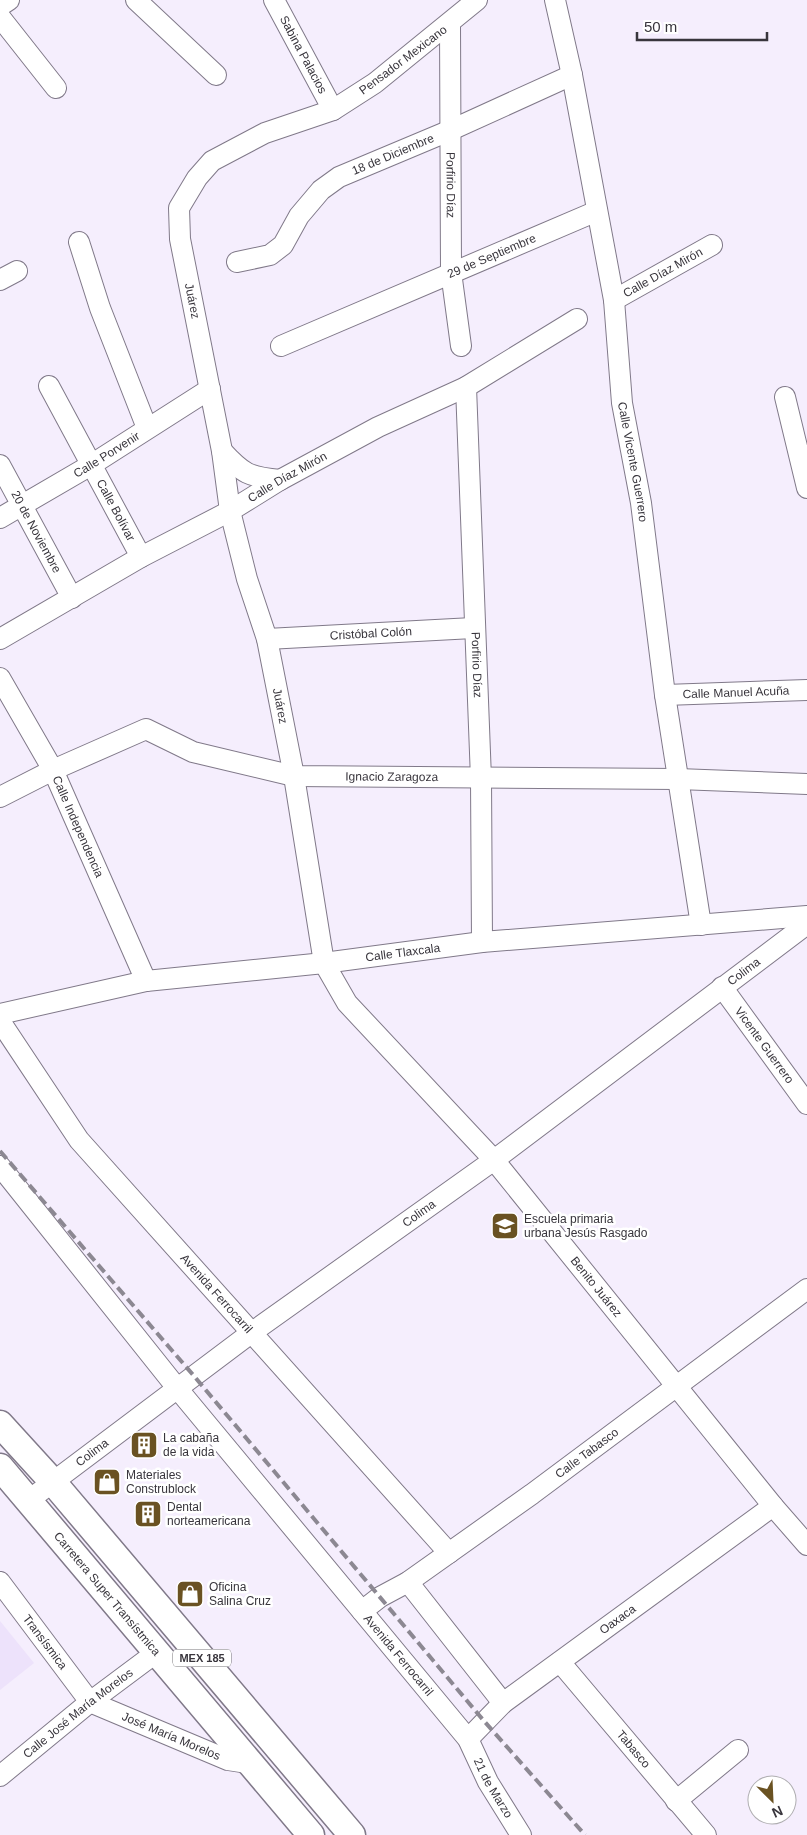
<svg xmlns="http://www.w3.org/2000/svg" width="807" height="1835" font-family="Arial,sans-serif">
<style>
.built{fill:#ede2fb}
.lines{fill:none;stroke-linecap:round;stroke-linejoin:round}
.minor-casing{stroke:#807989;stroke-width:22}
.major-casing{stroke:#807989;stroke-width:29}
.minor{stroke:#fff;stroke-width:20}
.major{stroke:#fff;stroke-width:26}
.rail{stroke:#8c8892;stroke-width:4;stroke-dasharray:10 5;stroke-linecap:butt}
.labels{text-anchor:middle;stroke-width:5;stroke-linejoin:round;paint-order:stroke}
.shield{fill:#fff;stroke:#747276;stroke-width:1}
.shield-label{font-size:11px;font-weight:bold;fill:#38353c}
.street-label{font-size:12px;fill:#38353c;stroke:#fff}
.poi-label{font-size:12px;fill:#38353c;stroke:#fff;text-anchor:start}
</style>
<rect width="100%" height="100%" fill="#f5eefd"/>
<path class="built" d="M0 1621 34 1663 0 1690Z"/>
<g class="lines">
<g class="minor-casing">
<g id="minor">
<path d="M136 0 216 75"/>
<path id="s1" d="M274 0 333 110"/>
<path id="s2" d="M477 0 375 83 333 110 265 133 212 161 197 178 179 208 180 239 222 451 230 511 247 579 267 639 294 776 324 963 347 1003 494 1160 773 1506 807 1545"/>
<path id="s3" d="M555 0 572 75 614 300 622 403 641 503 665 695 701 925"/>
<path d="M0 6 9 0"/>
<path d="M0 17 56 88"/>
<path id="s4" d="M450 24 451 272 461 346"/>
<path d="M79 242 100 308 147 428"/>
<path id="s5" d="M237 262 270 255 283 245 299 216 321 190 339 177 451 130 572 75"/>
<path d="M0 280 17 271"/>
<path id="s6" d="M614 300 712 245"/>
<path id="s7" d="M281 346 597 211"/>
<path id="s8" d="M49 386 141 557"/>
<path id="s9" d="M466 387 481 779 482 942"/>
<path d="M785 397 807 488"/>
<path d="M222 451C243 474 249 477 280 480"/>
<path id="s10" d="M0 465 72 598"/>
<path id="s11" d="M0 518 91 465 210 389"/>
<path id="s12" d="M0 639 141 557 230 511 280 480 378 427 466 387 577 319"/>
<path id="s13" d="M267 639 473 628"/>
<path id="s14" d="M0 678 53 770 146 981"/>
<path id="s15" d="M665 695 807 690"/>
<path id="s16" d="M0 797 53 770 146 729 193 752 294 776 678 779 807 784"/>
<path id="s17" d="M722 987 807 1104"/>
<path id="s18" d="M0 1014 146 981 324 963 482 942 807 916"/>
<path id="s19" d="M0 1021 79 1140 449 1553"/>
<path id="s20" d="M0 1166 177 1388 468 1739 488 1782 521 1835"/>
<path id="s21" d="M29 1500 251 1333 494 1160 807 924"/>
<path id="s22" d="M0 1582 90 1702 228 1760 254 1764"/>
<path d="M408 1582 503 1703"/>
<path id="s23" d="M362 1611 380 1597 408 1582 532 1494 807 1289"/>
<path id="s24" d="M560 1662 706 1835"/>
<path id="s25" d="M468 1739 503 1703 773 1506"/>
<path id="s26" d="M0 1776 90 1702 157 1652"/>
<path d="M676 1801 738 1750"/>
</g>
</g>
<g class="major-casing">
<g id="major">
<path d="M0 1424 52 1481 352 1835"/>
<path id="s27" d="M0 1467 311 1835"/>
</g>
</g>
<use href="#minor" class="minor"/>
<use href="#major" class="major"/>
<path class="rail" d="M0 1151 194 1376 484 1721 585 1835"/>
</g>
<defs>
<g id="school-square" transform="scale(1.4375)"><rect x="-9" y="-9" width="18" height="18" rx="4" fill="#6a5222" stroke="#fff"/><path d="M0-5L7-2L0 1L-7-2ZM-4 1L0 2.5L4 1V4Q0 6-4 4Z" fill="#fff"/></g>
<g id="building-square" transform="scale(1.4375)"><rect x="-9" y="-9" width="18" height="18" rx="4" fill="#6a5222" stroke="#fff"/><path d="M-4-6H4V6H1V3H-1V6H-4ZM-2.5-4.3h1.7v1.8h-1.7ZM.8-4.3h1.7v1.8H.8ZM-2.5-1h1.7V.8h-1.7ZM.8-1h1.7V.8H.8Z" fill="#fff"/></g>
<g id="shop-square" transform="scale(1.4375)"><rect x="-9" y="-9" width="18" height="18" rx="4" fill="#6a5222" stroke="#fff"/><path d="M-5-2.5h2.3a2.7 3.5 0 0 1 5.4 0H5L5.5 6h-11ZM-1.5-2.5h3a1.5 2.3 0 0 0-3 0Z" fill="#fff"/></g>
</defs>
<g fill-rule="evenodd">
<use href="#school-square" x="505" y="1226"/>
<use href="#building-square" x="144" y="1445"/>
<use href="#shop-square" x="107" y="1482"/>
<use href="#building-square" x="148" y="1514"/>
<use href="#shop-square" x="190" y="1594"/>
</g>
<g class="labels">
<rect class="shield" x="173" y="1649.5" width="58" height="17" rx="4"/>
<g class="shield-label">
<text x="202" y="1662">MEX 185</text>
</g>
<g class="street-label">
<text dy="4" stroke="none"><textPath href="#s1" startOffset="62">Sabina Palacios</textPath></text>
<text transform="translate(403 60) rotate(-37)" y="4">Pensador Mexicano</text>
<text dy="4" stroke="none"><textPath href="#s5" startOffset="198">18 de Diciembre</textPath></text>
<text dy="4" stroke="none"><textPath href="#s4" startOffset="161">Porfirio Díaz</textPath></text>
<text dy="4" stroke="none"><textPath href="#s7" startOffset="229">29 de Septiembre</textPath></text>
<text dy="4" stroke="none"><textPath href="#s6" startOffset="56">Calle Díaz Mirón</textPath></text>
<text dy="4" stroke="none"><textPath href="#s2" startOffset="465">Juárez</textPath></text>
<text dy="4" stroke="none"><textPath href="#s11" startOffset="124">Calle Porvenir</textPath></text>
<text dy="4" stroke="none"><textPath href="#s3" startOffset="469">Calle Vicente Guerrero</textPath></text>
<text dy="4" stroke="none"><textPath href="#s12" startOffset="330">Calle Díaz Mirón</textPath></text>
<text dy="4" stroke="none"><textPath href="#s8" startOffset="141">Calle Bolívar</textPath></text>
<text dy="4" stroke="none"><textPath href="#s10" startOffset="76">20 de Noviembre</textPath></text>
<text dy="4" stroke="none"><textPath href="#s13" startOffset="104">Cristóbal Colón</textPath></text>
<text dy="4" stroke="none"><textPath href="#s9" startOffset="278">Porfirio Díaz</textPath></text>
<text dy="4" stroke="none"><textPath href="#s15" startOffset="71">Calle Manuel Acuña</textPath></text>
<text dy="4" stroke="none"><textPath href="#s2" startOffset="880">Juárez</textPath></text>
<text dy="4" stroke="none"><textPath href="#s16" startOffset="415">Ignacio Zaragoza</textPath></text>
<text dy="4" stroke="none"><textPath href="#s14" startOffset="168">Calle Independencia</textPath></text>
<text dy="4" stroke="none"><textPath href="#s18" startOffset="408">Calle Tlaxcala</textPath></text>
<text dy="4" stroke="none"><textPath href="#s21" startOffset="889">Colima</textPath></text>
<text dy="4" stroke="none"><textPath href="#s17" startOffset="72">Vicente Guerrero</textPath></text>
<text dy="4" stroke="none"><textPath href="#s21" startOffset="484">Colima</textPath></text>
<text dy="4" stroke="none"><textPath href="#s2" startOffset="1565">Benito Juárez</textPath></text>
<text dy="4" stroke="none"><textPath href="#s19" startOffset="349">Avenida Ferrocarril</textPath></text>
<text dy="4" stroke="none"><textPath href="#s21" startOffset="79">Colima</textPath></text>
<text dy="4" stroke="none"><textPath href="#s23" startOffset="275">Calle Tabasco</textPath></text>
<text dy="4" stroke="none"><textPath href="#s27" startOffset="166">Carretera Super Transístmica</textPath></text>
<text dy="4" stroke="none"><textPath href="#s25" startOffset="192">Oaxaca</textPath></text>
<text dy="4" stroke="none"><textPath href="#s22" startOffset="75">Transísmica</textPath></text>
<text dy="4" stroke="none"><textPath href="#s20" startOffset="631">Avenida Ferrocarril</textPath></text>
<text dy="4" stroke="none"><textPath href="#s26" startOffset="100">Calle José María Morelos</textPath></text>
<text dy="4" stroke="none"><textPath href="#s22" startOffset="238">José María Morelos</textPath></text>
<text dy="4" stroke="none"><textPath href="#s24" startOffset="114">Tabasco</textPath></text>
<text dy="4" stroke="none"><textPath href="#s20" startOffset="795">21 de Marzo</textPath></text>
</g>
<g class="poi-label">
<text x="524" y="1223">Escuela primaria<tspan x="524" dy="14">urbana Jesús Rasgado</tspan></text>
<text x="163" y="1442">La cabaña<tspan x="163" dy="14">de la vida</tspan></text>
<text x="126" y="1479">Materiales<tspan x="126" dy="14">Construblock</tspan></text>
<text x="167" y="1511">Dental<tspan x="167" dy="14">norteamericana</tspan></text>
<text x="209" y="1591">Oficina<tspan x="209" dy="14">Salina Cruz</tspan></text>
</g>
</g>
<g transform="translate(772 1800) rotate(156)"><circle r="24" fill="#ffffff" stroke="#afaeb1"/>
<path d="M0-4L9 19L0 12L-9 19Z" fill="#6a5222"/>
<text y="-8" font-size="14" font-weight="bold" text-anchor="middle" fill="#38353c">N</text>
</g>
<path d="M637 32v8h130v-8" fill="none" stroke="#38353c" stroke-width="2.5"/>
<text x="644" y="32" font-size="15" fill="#38353c" stroke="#ffffff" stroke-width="4" paint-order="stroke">50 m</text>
</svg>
